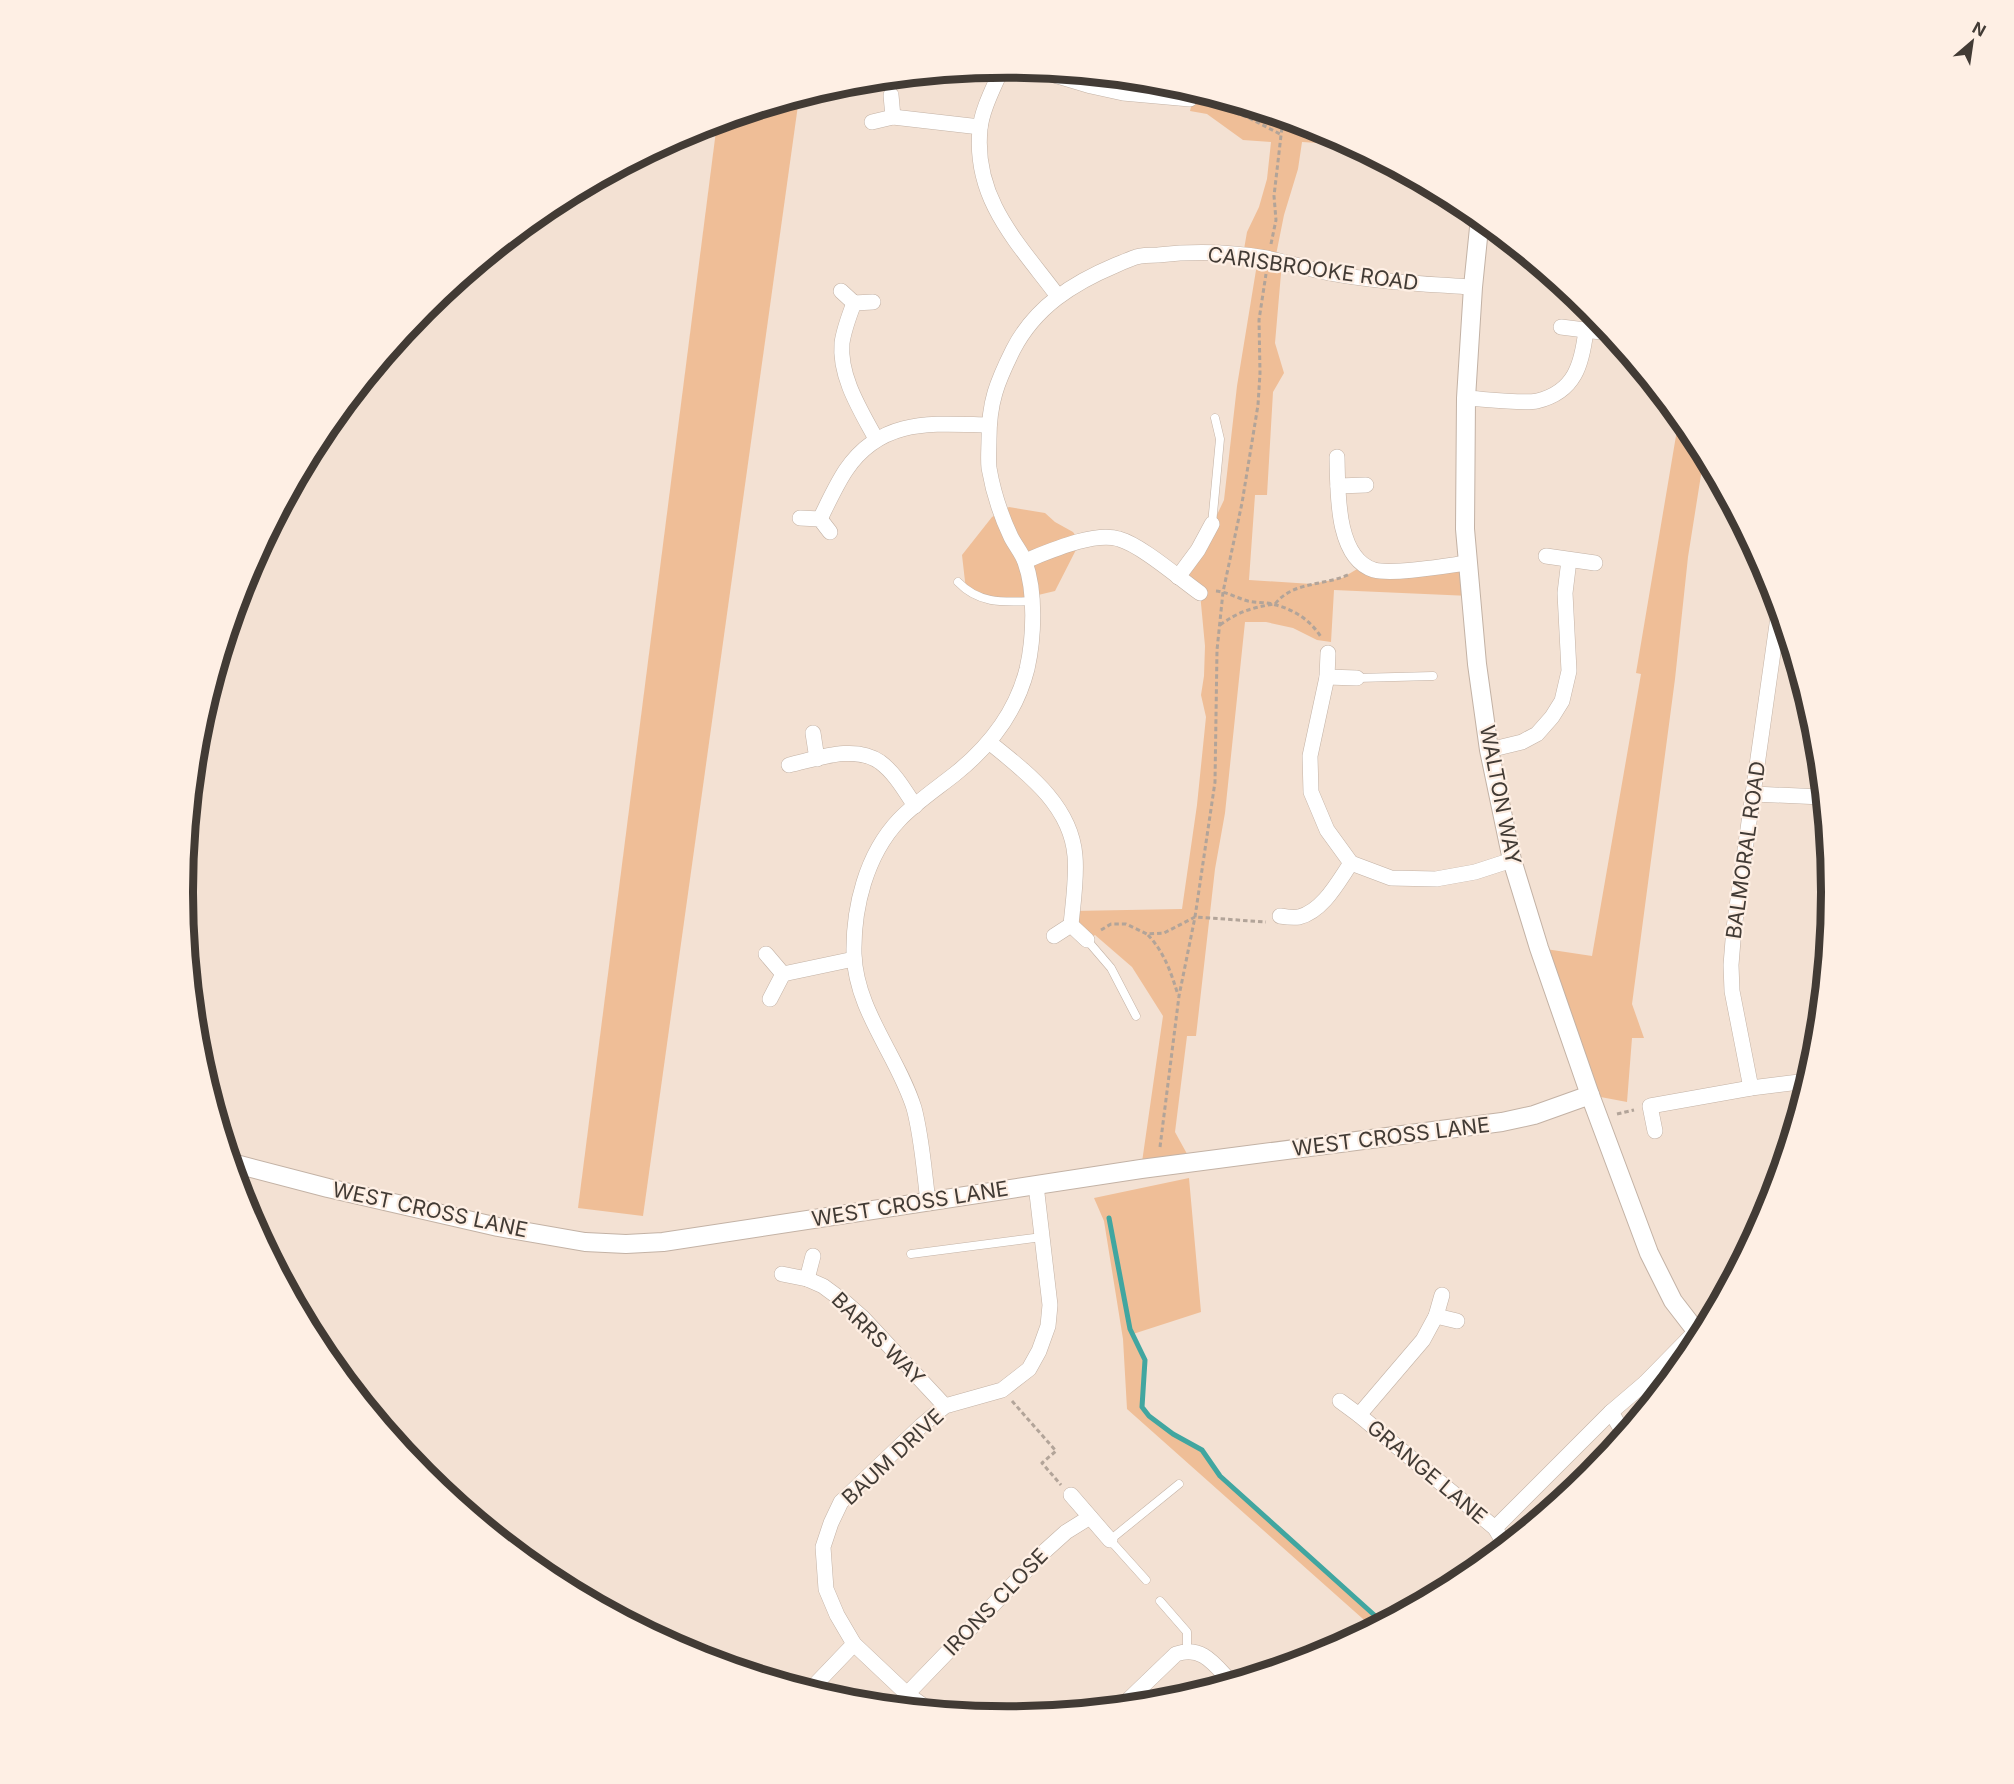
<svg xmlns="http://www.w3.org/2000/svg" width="2014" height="1784" font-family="Inter,sans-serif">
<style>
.green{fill:#efbe97}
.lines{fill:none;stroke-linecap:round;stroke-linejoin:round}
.stream{stroke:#41a6a0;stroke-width:5}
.service-casing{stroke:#c3b2a5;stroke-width:9}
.minor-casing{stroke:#c3b2a5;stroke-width:16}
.tertiary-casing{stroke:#c3b2a5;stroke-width:20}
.path{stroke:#b2a499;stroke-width:3;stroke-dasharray:4.5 3;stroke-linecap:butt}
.service{stroke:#fff;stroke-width:8}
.minor{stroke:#fff;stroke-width:15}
.tertiary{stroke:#fff;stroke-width:18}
.labels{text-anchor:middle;stroke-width:4.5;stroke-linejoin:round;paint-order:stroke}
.street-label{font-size:21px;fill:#423b35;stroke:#feefe4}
.rim{fill:none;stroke:#423b35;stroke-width:8}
</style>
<rect width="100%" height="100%" fill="#f3e1d3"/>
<g class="green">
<path d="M1195 91 1319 129V143L1302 142 1298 169 1284 215 1275 260 1282 262 1275 343 1284 373 1273 392 1267 495H1255L1249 580 1312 584 1342 578 1364 565 1467 563 1470 596 1334 590 1331 642 1317 640 1293 628 1266 622H1245L1225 813 1215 869 1196 1036H1187L1175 1132 1192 1163 1141 1169 1163 1016 1132 967 1095 935 1087 940 1072 911 1182 909 1197 805 1206 717 1201 695 1204 676 1205 646 1200 593 1178 577 1207 536 1224 500 1237 386 1258 258 1243 255 1247 232 1259 207 1267 179 1271 142 1243 140 1207 114 1190 111Z"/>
<path d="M799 98 643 1216 578 1208 717 123Z"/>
<path d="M1679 418 1693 434 1704 456 1688 557 1675 679 1632 1004 1644 1038H1632L1627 1102 1590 1095 1539 948 1592 956 1641 674 1636 673Z"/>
<path d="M1009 507 1045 513 1055 522 1073 532 1080 542 1055 591 1008 602 966 590 962 555 992 517Z"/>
<path d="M1189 1178 1201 1312 1133 1334 1145 1360 1142 1407 1149 1416 1173 1434 1202 1450 1220 1476 1382 1622 1372 1627 1127 1409 1123 1339 1104 1221 1094 1198Z"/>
</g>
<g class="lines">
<path class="stream" d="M1109 1218 1130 1329 1145 1360 1142 1407 1149 1416 1173 1434 1202 1450 1220 1476 1382 1622"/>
<g class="service-casing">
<g id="service">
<path d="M1212 524 1220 439 1215 418"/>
<path d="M958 582C979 604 1003 602 1031 601"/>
<path d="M1357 678 1433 676"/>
<path d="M1087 940 1111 968 1136 1016"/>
<path d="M911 1254 1042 1237"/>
<path d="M1146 1580 1110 1540 1179 1484"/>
<path d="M1160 1601 1187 1632V1651"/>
</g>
</g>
<g class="minor-casing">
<g id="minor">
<path d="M1002 68C994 87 982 109 980 129 973 199 1018 243 1057 295"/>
<path d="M1041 71 1091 86 1123 93 1190 99"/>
<path d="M891 95 893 117"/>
<path d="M872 122 893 117 980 127"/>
<path d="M841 291 854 303 873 302"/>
<path d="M854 303C849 316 844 329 842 343 839 377 861 411 876 439"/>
<path d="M1561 327 1609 333"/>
<path d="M1466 398C1483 399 1523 404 1537 401 1575 392 1582 364 1586 330"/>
<path d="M1337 457C1338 489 1335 558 1374 570 1393 575 1445 566 1467 563"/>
<path d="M1338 486 1366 485"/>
<path d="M800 518 820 519 830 532"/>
<path d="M820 519C828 503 836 485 846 470 882 417 933 424 989 425"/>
<path d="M1546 556 1595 563"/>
<path d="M1025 561C1048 552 1094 531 1119 539 1141 545 1179 578 1200 593"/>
<path d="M1178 577 1198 550 1212 524"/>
<path d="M1328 653 1327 677 1310 756 1311 792 1327 830 1351 863 1391 878 1436 879 1475 872 1512 860"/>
<path d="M1327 677 1357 678"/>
<path d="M813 733 817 759"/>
<path d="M989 742C1026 772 1071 805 1075 856 1077 878 1073 903 1071 925"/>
<path d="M1489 750 1522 742 1537 734 1552 717 1562 701 1569 671 1565 593 1569 560"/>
<path d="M789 765C817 759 854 744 880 762 895 773 905 791 915 806"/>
<path d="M1754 794 1822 797"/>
<path d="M1280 916C1286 917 1293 918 1299 917 1323 911 1338 882 1351 863"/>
<path d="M1054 936 1071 925 1087 940"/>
<path d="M766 954 783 974 770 999"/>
<path d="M783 974 854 959"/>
<path d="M1751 1088 1732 991 1731 965 1734 928 1779 610"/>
<path d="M1655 1131 1650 1106 1751 1088 1807 1081"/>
<path d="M928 1201C924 1171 922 1138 914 1108 898 1056 856 1011 854 954 853 908 866 855 899 820 915 803 936 789 955 774 990 746 1016 713 1027 669 1034 638 1036 592 1025 562 1022 553 1015 545 1011 537 1001 516 993 491 989 468 988 459 989 448 989 439 989 402 997 382 1013 350 1035 307 1073 283 1116 265 1123 262 1130 259 1136 257 1143 255 1151 255 1158 255 1194 251 1231 252 1266 258 1287 262 1308 269 1329 273 1377 282 1425 284 1473 287"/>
<path d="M782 1274 807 1279 823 1286 846 1303 863 1318 945 1406"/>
<path d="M807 1279 813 1256"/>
<path d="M1436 1316 1457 1321"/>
<path d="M1340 1401 1359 1415 1495 1528 1505 1545"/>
<path d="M1611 1412 1624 1434"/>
<path d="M1359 1415 1423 1340 1436 1316 1442 1295"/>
<path d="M1071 1495 1110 1540"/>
<path d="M1495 1528 1611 1412 1645 1383 1696 1331"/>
<path d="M810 1690 854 1644"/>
<path d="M907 1694 1046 1550 1066 1532 1090 1517"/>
<path d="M1123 1705 1176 1654C1202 1645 1214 1664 1231 1682"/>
<path d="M928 1709 907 1694 854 1644 837 1615 826 1589 823 1547 831 1523 841 1502 921 1426 945 1406 1002 1390 1029 1369 1039 1351 1048 1326 1050 1305 1036 1185"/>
</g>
</g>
<g class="tertiary-casing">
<g id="tertiary">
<path d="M1480 218 1473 287 1466 398 1465 529 1477 664 1489 750 1512 860 1539 948 1590 1095 1649 1253 1673 1301 1700 1336"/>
<path d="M232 1163 328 1188 498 1227 585 1242 626 1244 663 1242 1141 1169 1502 1122 1534 1115 1590 1095"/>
</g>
</g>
<g class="path">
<path d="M1207 102 1249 118 1282 135"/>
<path d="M1251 118 1264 117 1270 114"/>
<path d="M1271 244 1276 220 1274 196 1283 118"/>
<path d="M1216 591C1227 592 1237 598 1248 601 1257 603 1267 602 1276 605 1295 610 1311 621 1321 637"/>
<path d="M1220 625C1238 612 1253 607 1275 604 1293 581 1325 586 1350 574"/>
<path d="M1101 930 1111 924H1126L1147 934 1164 933 1195 917 1266 922"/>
<path d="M1148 935C1164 952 1171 972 1178 995"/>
<path d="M1617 1114 1634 1110"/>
<path d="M1160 1147 1179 996 1195 917 1215 782 1217 650 1223 592 1242 503 1258 405 1260 373 1259 320 1266 274"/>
<path d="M1012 1401 1056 1451 1042 1463 1061 1485"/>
</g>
<use href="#service" class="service"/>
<use href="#minor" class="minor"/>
<use href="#tertiary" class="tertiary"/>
</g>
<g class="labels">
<g class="street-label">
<text transform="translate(1313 269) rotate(8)" y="7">CARISBROOKE ROAD</text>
<text transform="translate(1500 795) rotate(79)" y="7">WALTON WAY</text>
<text transform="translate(1746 850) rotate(-82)" y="7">BALMORAL ROAD</text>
<text transform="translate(1391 1137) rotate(-7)" y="7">WEST CROSS LANE</text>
<text transform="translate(910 1204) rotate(-9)" y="7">WEST CROSS LANE</text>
<text transform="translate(430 1210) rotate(12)" y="7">WEST CROSS LANE</text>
<text transform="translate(878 1339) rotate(45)" y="7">BARRS WAY</text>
<text transform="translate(893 1457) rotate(-43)" y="7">BAUM DRIVE</text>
<text transform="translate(1427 1472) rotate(40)" y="7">GRANGE LANE</text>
<text transform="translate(996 1602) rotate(-46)" y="7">IRONS CLOSE</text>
</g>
</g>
<path d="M0 0H2014V1784H0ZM193 892a814 814 0 1 1 1628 0a814 814 0 1 1-1628 0Z" fill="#feefe4" fill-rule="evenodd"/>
<path class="rim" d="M193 892a814 814 0 1 1 1628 0a814 814 0 1 1-1628 0Z"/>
<g transform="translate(1972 42) rotate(29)" stroke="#feefe4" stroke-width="4.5" paint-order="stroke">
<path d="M0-4.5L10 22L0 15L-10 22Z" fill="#423b35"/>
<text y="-9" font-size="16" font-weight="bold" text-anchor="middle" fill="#423b35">N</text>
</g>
</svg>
